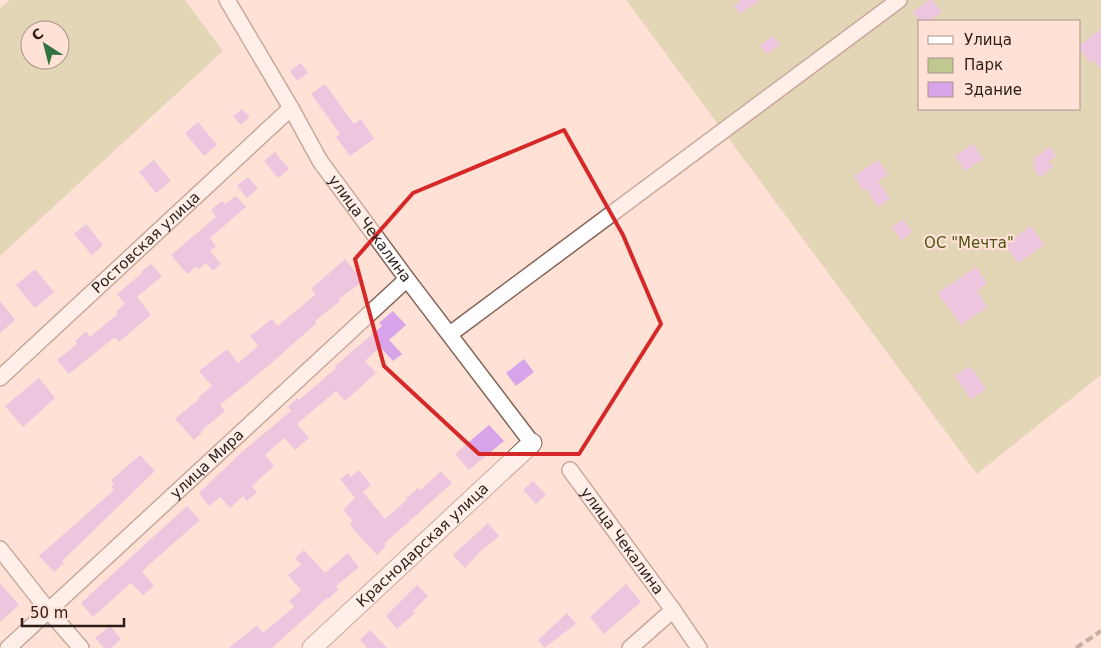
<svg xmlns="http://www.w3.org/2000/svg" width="1101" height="648" font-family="'DejaVu Sans',sans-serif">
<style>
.green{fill:#c1c791;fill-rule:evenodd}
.building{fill:#d7a3e9}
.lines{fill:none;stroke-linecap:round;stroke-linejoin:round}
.minor-casing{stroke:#836355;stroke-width:18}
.tertiary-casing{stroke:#836355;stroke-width:21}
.minor{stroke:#fff;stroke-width:15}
.tertiary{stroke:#fff;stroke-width:19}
.rail{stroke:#847068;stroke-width:4;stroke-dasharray:8 4;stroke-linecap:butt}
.marked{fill:none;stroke:#d62828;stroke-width:4;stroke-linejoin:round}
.labels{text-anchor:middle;stroke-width:4.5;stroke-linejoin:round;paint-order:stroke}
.street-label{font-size:15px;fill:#2b1e18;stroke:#ffe1d5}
.park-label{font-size:15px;fill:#4f5312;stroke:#ffe1d5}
</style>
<rect width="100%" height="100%" fill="#ffe1d5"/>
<g class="green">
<path d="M10 0H185L223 51 0 256V8ZM30 30H60V60H30Z"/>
<path d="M626 0H1101V375L977 474ZM920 21H1080V109H920Z"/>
</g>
<g class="building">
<path d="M741 0H760L740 14 734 6Z"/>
<path d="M929 0H932L942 12 930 21H920L913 12Z"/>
<path d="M1101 29V69L1094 60 1090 63 1080 49V45Z"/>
<path d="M773 36 780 45 767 54 760 45Z"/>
<path d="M301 63 308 73 297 81 290 71Z"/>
<path d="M325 84 354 124 361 119 374 139 350 156 336 137 340 134 311 94Z"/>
<path d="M242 109 250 117 241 125 233 116Z"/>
<path d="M198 122 217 145 204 156 185 133Z"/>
<path d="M973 144 983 159 965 171 955 156Z"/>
<path d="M1050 147 1056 156 1049 161 1053 167 1040 177 1032 166 1036 164 1033 159Z"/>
<path d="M275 152 289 169 278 178 264 161Z"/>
<path d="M154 160 171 181 156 193 139 172Z"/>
<path d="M878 160 888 174 878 181 890 199 878 207 866 189 864 191 854 176Z"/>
<path d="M248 177 258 189 247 198 237 186Z"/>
<path d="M236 196 246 207 210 238 216 246 210 251 221 264 213 271 206 263 199 269 196 267 187 274 171 255 216 217 211 210 222 201 225 204Z"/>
<path d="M903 219 912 232 901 240 892 227Z"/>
<path d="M86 224 103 245 92 255 74 234Z"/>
<path d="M1031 226 1044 245 1018 263 1005 245Z"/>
<path d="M345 259 363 281 339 299 340 301 315 321 317 323 268 366 220 405 225 411 202 430 203 431 194 440 175 419 199 399 198 398 212 386 199 371 227 349 238 363 258 346 250 336 272 319 278 326 316 294 311 289Z"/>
<path d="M151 264 162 276 137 297 151 315 119 342 115 337 69 374 57 360 77 344 75 341 86 331 90 337 118 314 116 312 125 304 117 294 142 273 141 272Z"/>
<path d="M976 267 987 283 977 291 987 307 961 325 938 293Z"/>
<path d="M35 269 54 292 35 308 16 285Z"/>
<path d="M0 301 15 320 0 333Z"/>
<path d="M393 311 406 325 389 340 402 354 393 361 380 347 365 361 376 373 345 401 336 391 297 424 309 438 295 450 284 438 265 455 274 466 252 486 257 492 247 501 243 496 230 508 220 497 209 506 199 493 243 451 291 411 288 407 297 398 299 400 336 368 335 366 382 326 379 323Z"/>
<path d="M524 359 534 372 516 386 506 373Z"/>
<path d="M970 366 986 389 971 399 955 376Z"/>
<path d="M39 378 55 398 23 427 5 406Z"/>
<path d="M489 425 504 441 469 470 455 454Z"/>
<path d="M140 455 155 471 62 561 64 563 54 572 39 556 114 490 111 487 114 484 111 480Z"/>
<path d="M359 470 371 485 363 492 385 519 407 500 406 498 418 488 420 490 441 471 452 483 384 544 386 546 377 555 353 529 350 524 353 521 343 510 355 498 340 479 348 473 351 477Z"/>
<path d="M533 481 546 495 536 504 523 490Z"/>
<path d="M187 506 200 520 142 571 154 586 143 595 131 583 93 617 81 603Z"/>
<path d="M488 523 499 536 481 551 465 568 453 555Z"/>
<path d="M304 550 325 573 348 553 359 567 336 586 339 589 328 599 327 598 272 648H229L257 625 263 633 294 607 289 601 301 590 288 575 301 565 295 558Z"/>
<path d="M0 583 19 605 0 622Z"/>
<path d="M626 584 641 602 604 634 590 617Z"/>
<path d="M417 585 428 596 413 611 415 613 397 629 386 616Z"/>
<path d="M567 613 576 624 544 648 538 640Z"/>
<path d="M110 626 121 639 111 648H104L95 638Z"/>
<path d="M370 630 387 648H367L360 640Z"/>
</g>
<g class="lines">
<g class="minor-casing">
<g id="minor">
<path id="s1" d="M227 0 291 108 320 161 407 279 532 443"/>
<path d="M450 334 899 0"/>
<path id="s2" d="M0 378 291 108"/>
<path id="s3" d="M570 470 673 610 699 648"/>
<path d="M0 549 48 610 81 648"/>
<path id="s4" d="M8 648 407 279"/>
<path d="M630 648 673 610"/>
</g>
</g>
<g class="tertiary-casing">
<g id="tertiary">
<path id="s5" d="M312 648 532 443"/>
</g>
</g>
<use href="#minor" class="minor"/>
<use href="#tertiary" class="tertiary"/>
<path class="rail" d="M1076 648 1101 631"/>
</g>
<path d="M0 0H1101V648H0ZM564 130 623 235 661 324 579 454H479L384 366 355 259 413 193Z" fill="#ffe1d5" fill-opacity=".55" fill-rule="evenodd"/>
<path class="marked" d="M564 130 623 235 661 324 579 454H479L384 366 355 259 413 193Z"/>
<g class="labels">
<g class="street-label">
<text dy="5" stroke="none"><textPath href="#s1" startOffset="270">улица Чекалина</textPath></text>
<text dy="5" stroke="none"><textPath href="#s2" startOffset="199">Ростовская улица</textPath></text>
<text dy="5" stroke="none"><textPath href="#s4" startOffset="271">улица Мира</textPath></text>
<text dy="5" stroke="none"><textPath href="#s3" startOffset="88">улица Чекалина</textPath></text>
<text dy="5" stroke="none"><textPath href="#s5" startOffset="151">Краснодарская улица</textPath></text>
</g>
<g class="park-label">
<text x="969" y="248">ОС "Мечта"</text>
</g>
</g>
<rect x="918" y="20" width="162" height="90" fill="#ffe1d5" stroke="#aa9389"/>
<rect x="928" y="36" width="25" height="8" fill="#ffffff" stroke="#aa9389"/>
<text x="964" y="45" font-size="15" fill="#2b1e18">Улица</text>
<rect x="928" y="58" width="25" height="15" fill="#c1c791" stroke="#aa9389"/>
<text x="964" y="70" font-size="15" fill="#2b1e18">Парк</text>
<rect x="928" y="82" width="25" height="15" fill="#d7a3e9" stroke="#aa9389"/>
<text x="964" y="95" font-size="15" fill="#2b1e18">Здание</text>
<g transform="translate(45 45) rotate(324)"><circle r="24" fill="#ffe1d5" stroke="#aa9389"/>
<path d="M0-4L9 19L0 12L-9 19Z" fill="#2f733e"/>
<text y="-8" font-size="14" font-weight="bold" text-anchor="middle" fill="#2b1e18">С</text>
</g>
<path d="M22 618v8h102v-8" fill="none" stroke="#2b1e18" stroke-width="2.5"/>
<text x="30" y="618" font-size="15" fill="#2b1e18" stroke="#ffe1d5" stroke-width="4" paint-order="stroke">50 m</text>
</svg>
